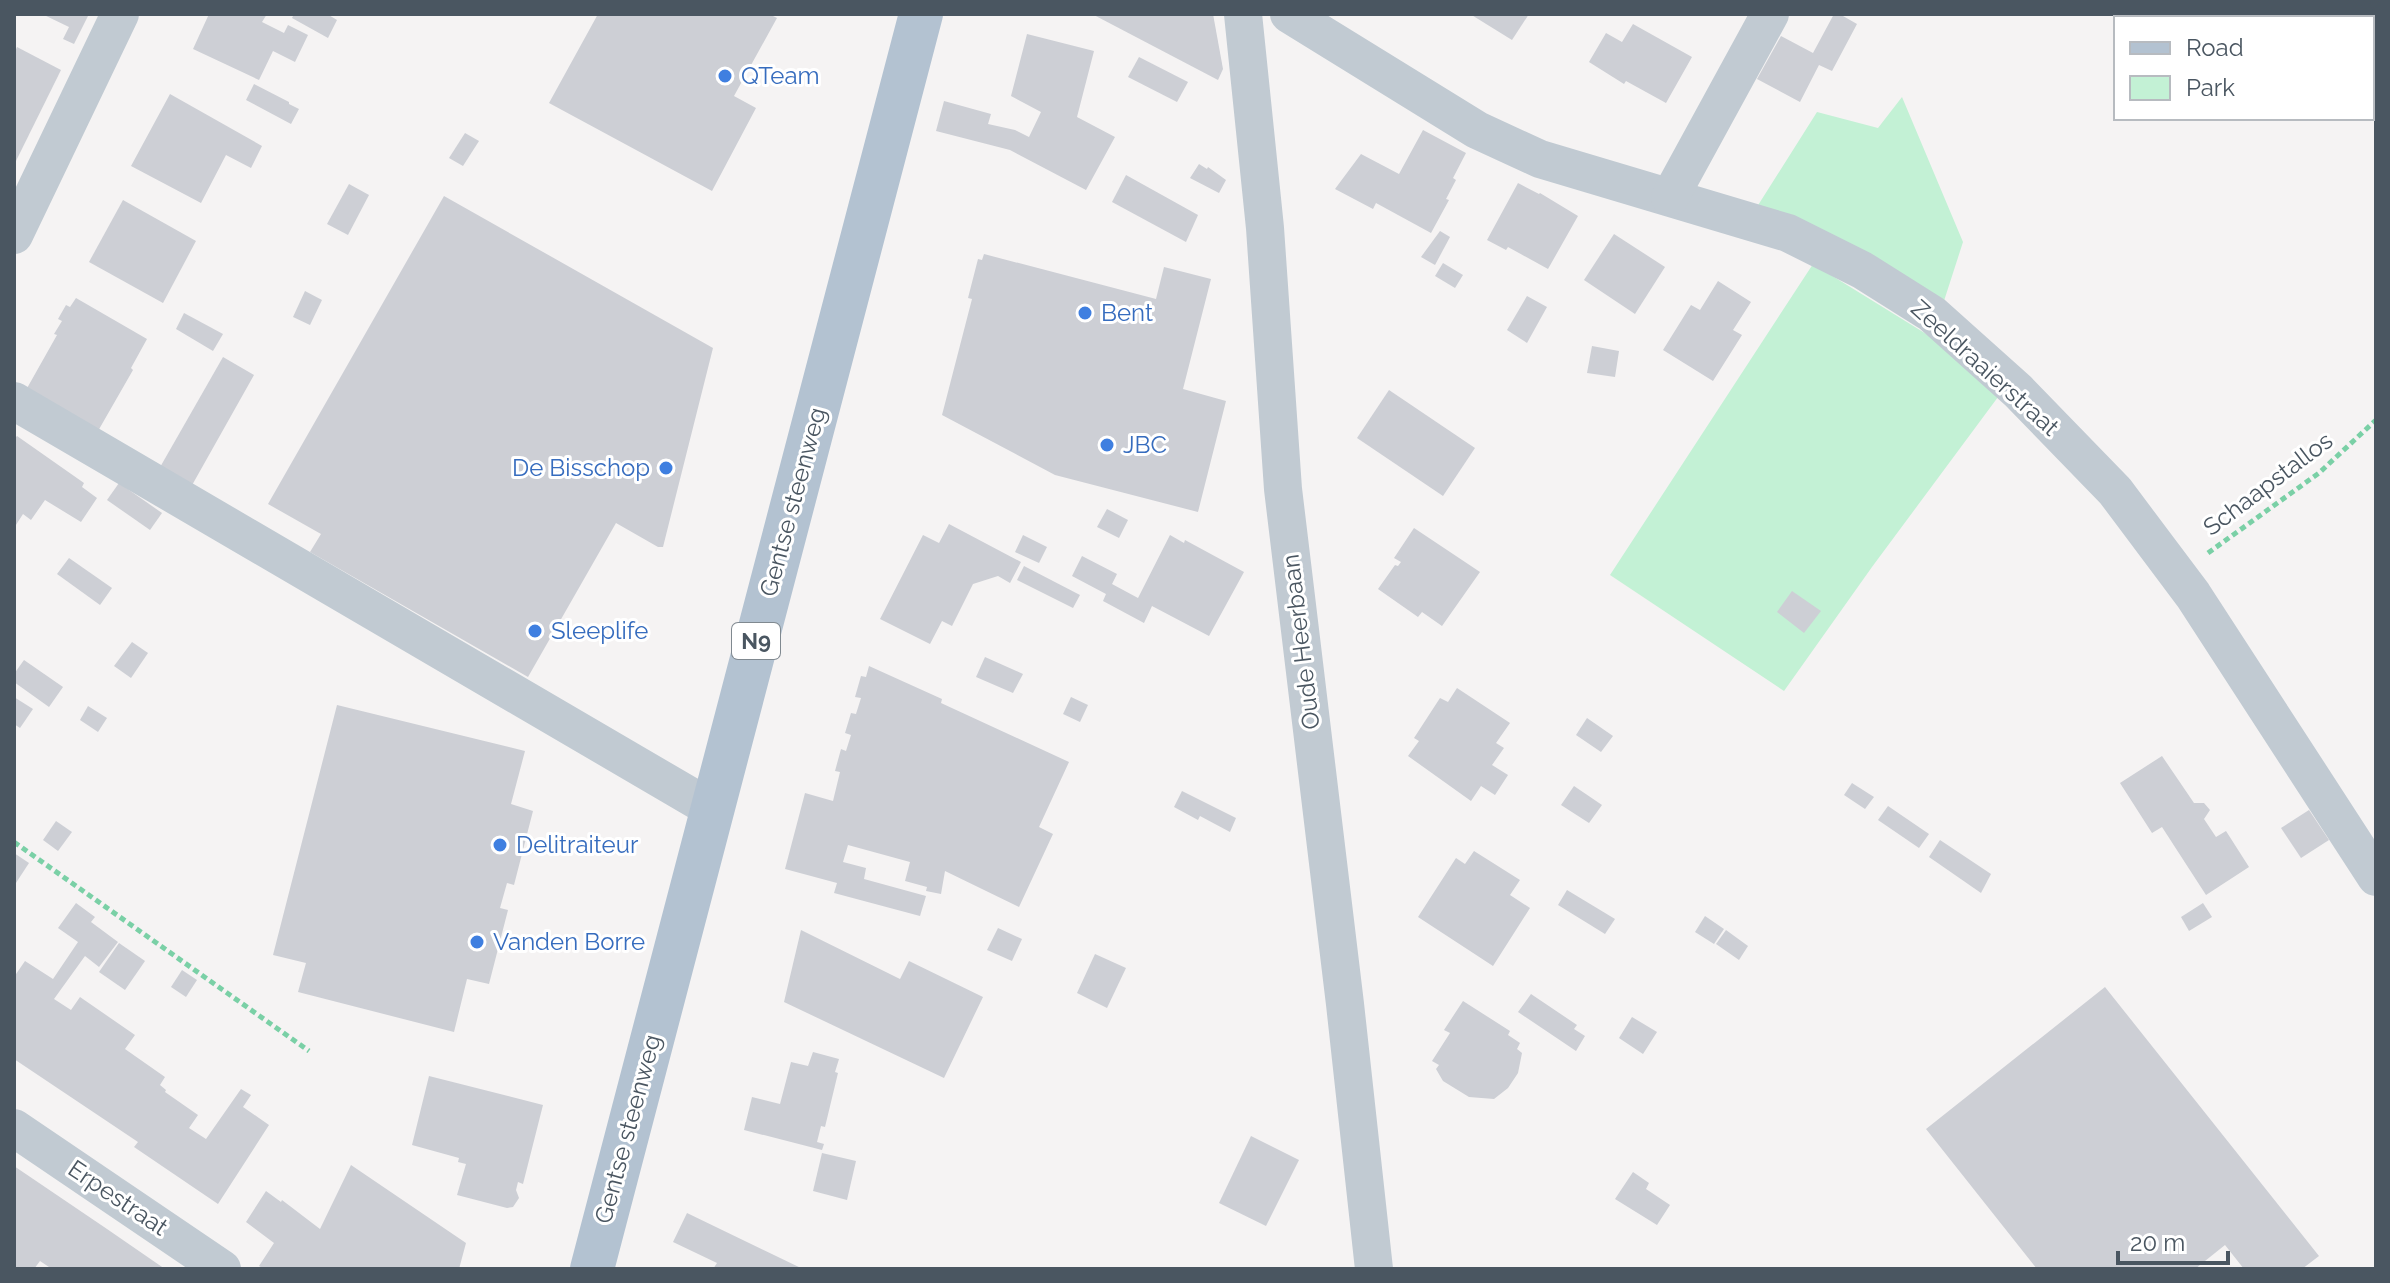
<svg xmlns="http://www.w3.org/2000/svg" width="2390" height="1283" font-family="Raleway,sans-serif">
<style>
.green{fill:#c3f1d5}
.building{fill:#cdcfd5}
.lines{fill:none;stroke-linecap:round;stroke-linejoin:round}
.path{stroke:#7ad0a6;stroke-width:5;stroke-dasharray:6 4;stroke-linecap:butt}
.minor{stroke:#c1cad2;stroke-width:38}
.major{stroke:#b3c2d1;stroke-width:44}
.shop-dot{fill:#3f7fe0;stroke:#fff;stroke-width:3}
.labels{text-anchor:middle;stroke-width:6;stroke-linejoin:round;paint-order:stroke}
.shield{fill:#fff;stroke:#808990;stroke-width:2}
.shield-label{font-size:22px;font-weight:bold;fill:#4a5661}
.shop-label{font-size:24px;fill:#366cbe;stroke:#fff;text-anchor:start}
.street-label{font-size:24px;fill:#4a5661;stroke:#fff}
</style>
<rect width="100%" height="100%" fill="#f5f3f3"/>
<g class="green">
<path d="M2291 14H2376V103L2372 99V18H2295Z"/>
<path d="M1902 97 1963 242 1943 304 1755 210 1817 112 1878 128Z"/>
<path d="M1813 264 1936 340 2001 393 1872 567 1784 691 1610 575Z"/>
</g>
<g class="building">
<path d="M42 14H89L74 44 63 39 69 27Z"/>
<path d="M209 14H267L262 22 284 33 288 25 308 35 295 62 273 51 259 80 193 49Z"/>
<path d="M294 14H327L337 20 328 38 292 18Z"/>
<path d="M598 14H769L777 18 734 96 756 108 712 191 549 103Z"/>
<path d="M1092 14H1213L1223 69 1218 80Z"/>
<path d="M1470 14H1529L1512 40Z"/>
<path d="M1834 14H1844L1843 16 1857 24 1832 71 1819 65 1800 102 1757 79 1781 36 1813 53Z"/>
<path d="M1633 24 1692 57 1666 103 1626 81 1624 84 1589 62 1606 33 1622 42Z"/>
<path d="M1027 34 1094 51 1077 117 1115 137 1086 190 1010 150 936 131 944 101 991 114 988 124 1015 130 1029 137 1041 112 1011 96Z"/>
<path d="M17 47 61 70 14 165V54Z"/>
<path d="M1139 57 1188 82 1177 102 1128 77Z"/>
<path d="M254 84 289 102V104L299 109 291 124 246 100Z"/>
<path d="M170 94 262 146 251 168 226 155 201 203 131 166Z"/>
<path d="M1423 130 1466 153 1453 178 1456 180 1446 199 1449 200 1431 233 1376 203 1373 209 1335 189 1361 154 1399 174Z"/>
<path d="M465 133 479 141 463 166 449 158Z"/>
<path d="M1199 164 1207 169 1208 167 1226 180 1219 193 1190 178Z"/>
<path d="M1126 175 1198 215 1186 242 1112 202Z"/>
<path d="M1518 183 1539 194 1540 193 1578 216 1548 269 1508 247 1506 250 1487 240Z"/>
<path d="M349 184 369 195 348 235 327 224Z"/>
<path d="M444 196 713 348 663 547H658L616 523 528 677 310 552 321 534 268 504Z"/>
<path d="M123 200 196 241 163 303 89 262Z"/>
<path d="M1440 231 1450 237 1435 265 1421 257Z"/>
<path d="M1614 234 1665 267 1635 314 1584 280Z"/>
<path d="M984 254 1156 299 1164 267 1211 279 1183 389 1226 401 1198 512 1055 475 942 415 972 299 968 298 978 259 982 260Z"/>
<path d="M1443 263 1463 275 1455 288 1435 276Z"/>
<path d="M1718 281 1751 302 1733 330 1742 335 1713 381 1663 350 1691 305 1700 310Z"/>
<path d="M305 291 322 300 310 325 293 317Z"/>
<path d="M1527 296 1547 307 1527 343 1507 330Z"/>
<path d="M76 298 147 339 131 368 133 370 98 431 26 390 57 335 54 334 62 321 58 319 66 305 70 307Z"/>
<path d="M184 313 223 334 213 351 176 329Z"/>
<path d="M1592 346 1619 351 1615 377 1587 373Z"/>
<path d="M223 357 254 375 191 487 159 469Z"/>
<path d="M1389 390 1475 448 1443 496 1357 438Z"/>
<path d="M17 436 84 483 82 487 97 498 81 522 45 500 31 520 23 514 14 528V439Z"/>
<path d="M119 483 162 513 150 530 107 500Z"/>
<path d="M1107 509 1128 520 1119 538 1097 527Z"/>
<path d="M949 524 1021 562 1010 583 998 576 973 584 952 626 942 621 930 644 880 619 923 535 939 543Z"/>
<path d="M1414 528 1480 572 1442 626 1422 612 1418 617 1378 589 1395 565 1398 566 1401 562 1394 558Z"/>
<path d="M1023 535 1047 547 1039 563 1015 552Z"/>
<path d="M1170 535 1184 543 1185 540 1244 572 1209 636 1152 606 1144 623 1103 601 1106 594 1072 576 1082 556 1117 574 1112 584 1138 598Z"/>
<path d="M69 558 112 588 100 605 57 574Z"/>
<path d="M1024 566 1080 595 1073 608 1017 580Z"/>
<path d="M1792 591 1821 611 1804 633 1777 612Z"/>
<path d="M132 642 148 653 131 678 114 666Z"/>
<path d="M985 657 1023 674 1013 693 976 677Z"/>
<path d="M24 660 63 687 49 707 14 682V674Z"/>
<path d="M869 666 942 699 941 703 1069 762 1039 827 1053 834 1019 907 945 871 941 894 926 891 927 887 905 881 910 862 848 845 843 862 866 868 864 879 926 896 920 916 834 893 837 883 785 869 805 793 833 801 840 772 835 771 841 749 846 751 851 735 845 733 851 713 856 714 861 698 855 697 861 676 866 677Z"/>
<path d="M1457 688 1510 723 1496 743 1504 748 1492 765 1508 775 1495 795 1481 786 1471 801 1408 756 1419 741 1414 738 1440 698 1448 702Z"/>
<path d="M14 697 33 709 20 728 14 724Z"/>
<path d="M1071 697 1088 705 1080 722 1063 714Z"/>
<path d="M337 705 525 751 511 804 533 811 514 885 507 883 500 908 508 910 489 984 467 979 454 1032 298 992 306 963 273 955Z"/>
<path d="M88 706 107 718 98 732 80 720Z"/>
<path d="M1587 718 1613 736 1601 752 1576 735Z"/>
<path d="M2162 756 2194 803H2204L2210 810 2204 819 2216 837 2226 831 2249 867 2206 895 2162 827 2152 833 2120 783Z"/>
<path d="M1852 783 1874 797 1865 809 1844 795Z"/>
<path d="M1574 786 1602 805 1589 823 1561 805Z"/>
<path d="M1182 791 1236 818 1230 832 1200 816 1198 820 1174 807Z"/>
<path d="M1888 806 1929 834 1919 848 1878 820Z"/>
<path d="M2309 810 2329 840 2301 858 2281 828Z"/>
<path d="M56 821 72 832 58 851 43 840Z"/>
<path d="M1940 840 1991 874 1981 893 1929 857Z"/>
<path d="M1474 851 1520 880 1510 895 1530 908 1493 966 1418 917 1456 858 1465 864Z"/>
<path d="M14 853 29 863 14 886Z"/>
<path d="M1567 890 1615 919 1605 934 1558 905Z"/>
<path d="M76 903 95 917 91 922 118 942 99 967 85 956 54 999 71 1010 80 997 135 1035 125 1049 165 1077 160 1085 166 1090 165 1092 198 1115 189 1128 206 1139 241 1089 251 1095 243 1107 269 1125 218 1204 134 1147 138 1142 14 1059V977L25 961 53 979 78 942 58 928Z"/>
<path d="M2203 903 2212 917 2189 931 2181 917Z"/>
<path d="M1705 916 1724 929 1714 944 1695 932Z"/>
<path d="M998 928 1022 939 1012 961 987 950Z"/>
<path d="M801 930 900 979 909 961 983 997 944 1078 784 1002Z"/>
<path d="M1726 930 1748 946 1739 960 1716 944Z"/>
<path d="M119 943 145 961 125 990 99 972Z"/>
<path d="M1095 954 1126 968 1107 1008 1077 993Z"/>
<path d="M182 970 197 980 186 997 171 987Z"/>
<path d="M2105 987 2319 1256 2302 1269H2244L2225 1245 2195 1269H2037L1926 1129Z"/>
<path d="M1531 994 1577 1025 1574 1029 1585 1036 1576 1051 1518 1012Z"/>
<path d="M1463 1001 1510 1031 1508 1035 1520 1043 1517 1049 1522 1053 1518 1073 1508 1088 1494 1099 1469 1097 1443 1081 1436 1069 1439 1065 1432 1061 1450 1033 1444 1030Z"/>
<path d="M1632 1017 1657 1032 1643 1054 1619 1038Z"/>
<path d="M813 1052 839 1059 835 1072 838 1073 825 1127 821 1126 817 1142 824 1144 822 1150 744 1130 752 1097 780 1104 791 1062 808 1066Z"/>
<path d="M429 1076 543 1105 523 1184 518 1182 516 1190 519 1198 513 1207 507 1208 457 1195 466 1164 458 1162 459 1158 412 1145Z"/>
<path d="M1251 1136 1299 1160 1266 1226 1219 1203Z"/>
<path d="M822 1153 856 1161 847 1200 813 1191Z"/>
<path d="M351 1165 466 1243 459 1269H264L259 1266 274 1243 246 1222 266 1191 281 1202 282 1200 320 1229Z"/>
<path d="M14 1166 107 1229 165 1269H52L40 1261 34 1269H14Z"/>
<path d="M1633 1172 1649 1183 1646 1189 1670 1205 1657 1225 1615 1199Z"/>
<path d="M687 1213 803 1269H713L717 1263 673 1242Z"/>
</g>
<g class="lines">
<g class="path">
<path d="M2208 553 2319 473 2376 420"/>
<path d="M14 842 309 1051"/>
</g>
<g class="minor">
<path d="M1243 14 1265 228 1283 489 1345 1004 1374 1269"/>
<path d="M1289 14 1477 130 1540 159 1788 233 1862 270 1932 314 2018 391 2115 491 2193 595 2376 877"/>
<path d="M1670 197 1770 14"/>
<path d="M14 235 120 14"/>
<path d="M14 401 712 809"/>
<path d="M14 1128 222 1269"/>
</g>
<path class="major" d="M592 1269 921 14"/>
</g>
<g class="shop-dot">
<circle cx="725" cy="76" r="8"/>
<circle cx="1085" cy="313" r="8"/>
<circle cx="1107" cy="445" r="8"/>
<circle cx="666" cy="468" r="8"/>
<circle cx="535" cy="631" r="8"/>
<circle cx="500" cy="845" r="8"/>
<circle cx="477" cy="942" r="8"/>
</g>
<g class="labels">
<rect class="shield" x="732" y="623" width="48" height="36" rx="6"/>
<g class="shield-label">
<text x="756" y="649">N9</text>
</g>
<g class="shop-label">
<text x="741" y="84">QTeam</text>
<text x="1101" y="321">Bent</text>
<text x="1123" y="453">JBC</text>
<text x="650" y="476" text-anchor="end">De Bisschop</text>
<text x="551" y="639">Sleeplife</text>
<text x="516" y="853">Delitraiteur</text>
<text x="493" y="950">Vanden Borre</text>
</g>
<g class="street-label">
<text transform="translate(1985 368) rotate(42)" y="8">Zeeldraaierstraat</text>
<text transform="translate(2268 484) rotate(-37)" y="8">Schaapstallos</text>
<text transform="translate(793 502) rotate(-75)" y="8">Gentse steenweg</text>
<text transform="translate(1301 642) rotate(-97)" y="8">Oude Heerbaan</text>
<text transform="translate(628 1129) rotate(-75)" y="8">Gentse steenweg</text>
<text transform="translate(118 1198) rotate(34)" y="8">Erpestraat</text>
</g>
</g>
<rect width="2390" height="1283" fill="none" stroke="#4a5661" stroke-width="32"/>
<rect x="2114" y="16" width="260" height="104" fill="#ffffff" stroke="#b7bbc0" stroke-width="2"/>
<rect x="2130" y="42" width="40" height="12" fill="#b3c2d1" stroke="#b7bbc0" stroke-width="2"/>
<text x="2186" y="56" font-size="24" fill="#4a5661">Road</text>
<rect x="2130" y="76" width="40" height="24" fill="#c3f1d5" stroke="#b7bbc0" stroke-width="2"/>
<text x="2186" y="96" font-size="24" fill="#4a5661">Park</text>
<path d="M2118 1251v12h110v-12" fill="none" stroke="#4a5661" stroke-width="4"/>
<text x="2130" y="1251" font-size="24" fill="#4a5661" stroke="#ffffff" stroke-width="6" paint-order="stroke">20 m</text>
</svg>
